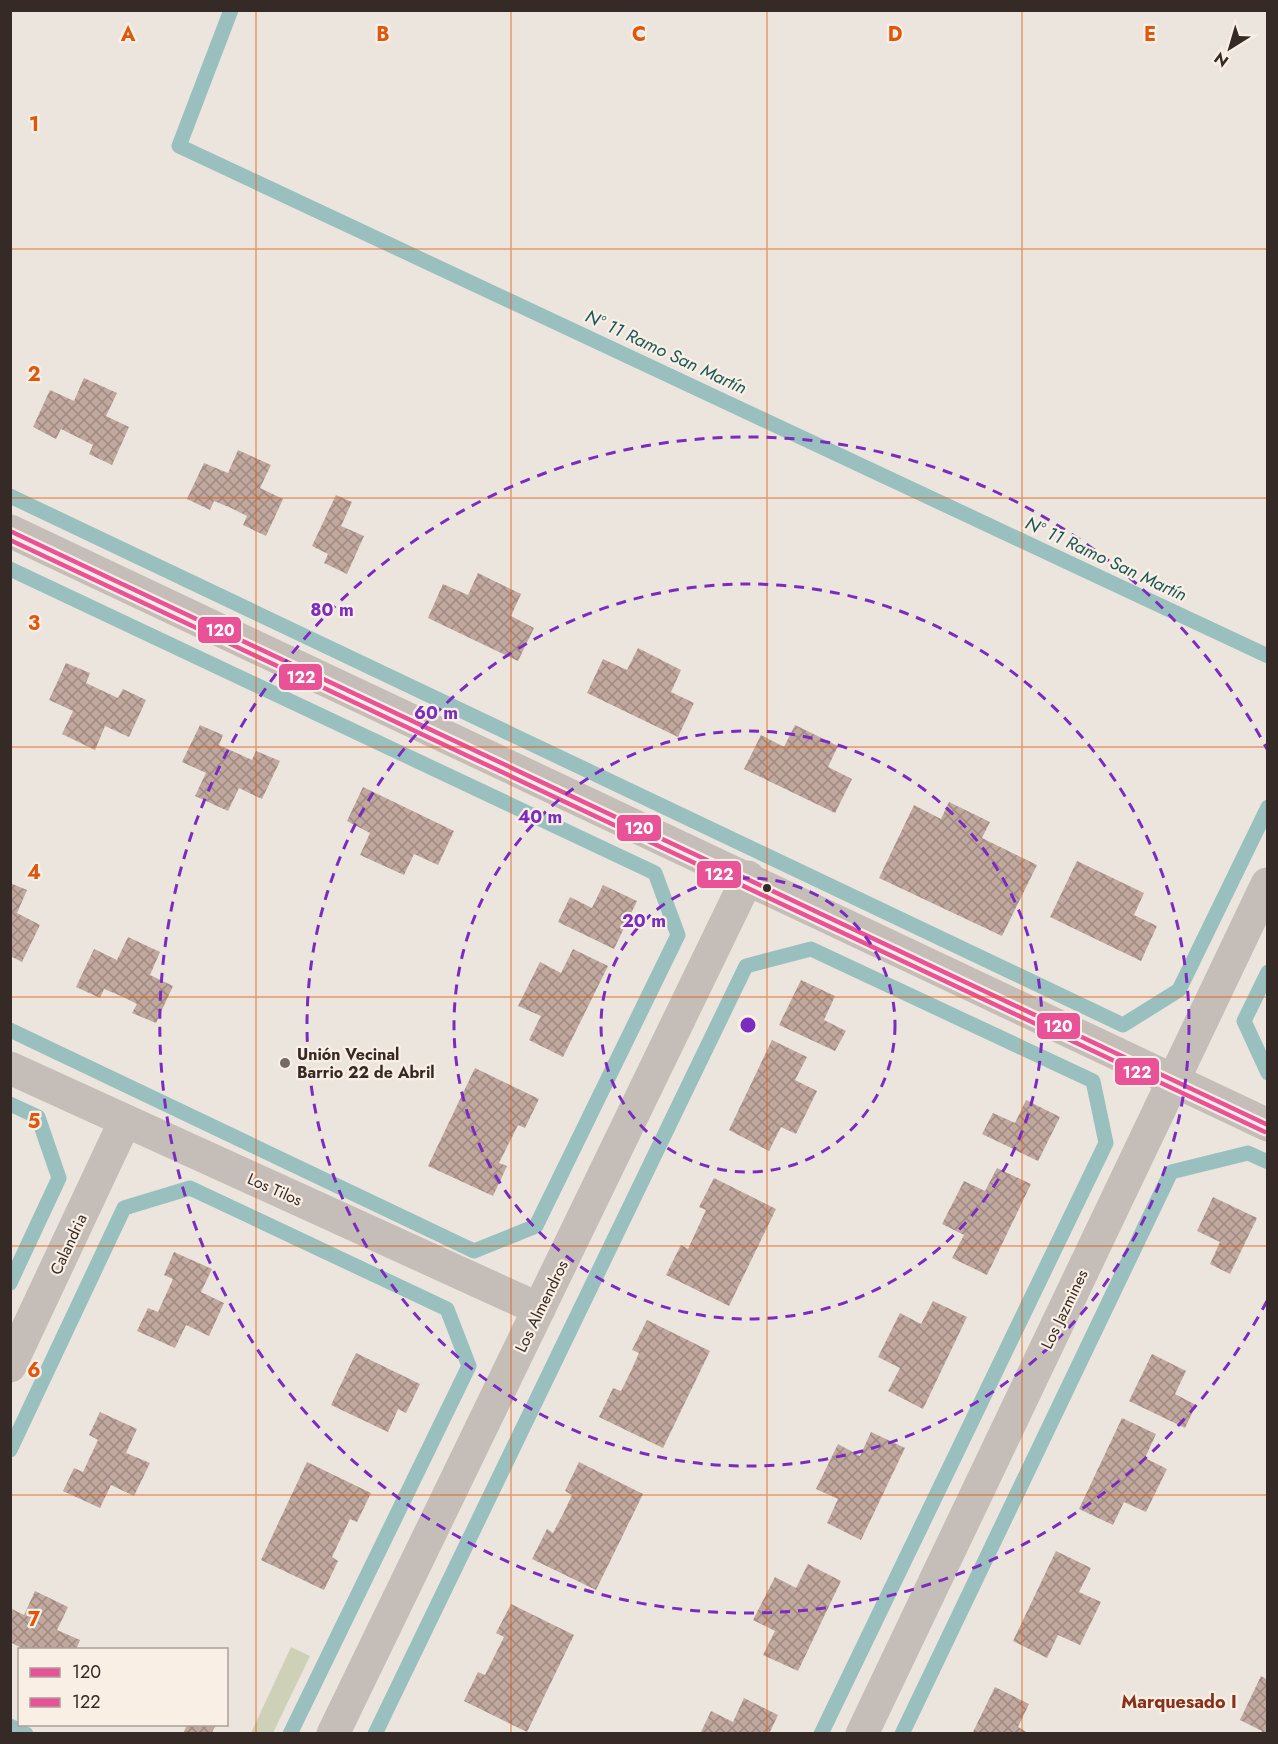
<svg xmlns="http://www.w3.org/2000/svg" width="1278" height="1744" font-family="Jost,sans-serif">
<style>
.grass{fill:#ced1b8}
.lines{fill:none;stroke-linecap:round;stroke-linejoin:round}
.stream{stroke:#99c0be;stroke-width:15}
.building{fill:url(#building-cross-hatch)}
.minor{stroke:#c5bdb7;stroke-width:33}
.bus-1-casing{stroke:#faefe5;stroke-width:9}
.bus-2-casing{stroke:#faefe5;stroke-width:9}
.bus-1{stroke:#e95297;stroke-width:4.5}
.bus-2{stroke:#e95297;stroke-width:4.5}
.grid{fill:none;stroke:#df570d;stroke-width:1.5;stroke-opacity:0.55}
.ring{fill:none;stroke:#7b2cbf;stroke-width:3;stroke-dasharray:10 8}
.bus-dot{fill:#352a26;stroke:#faefe5;stroke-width:2}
.poi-dot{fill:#756b66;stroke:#faefe5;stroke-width:2}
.labels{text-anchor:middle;stroke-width:4.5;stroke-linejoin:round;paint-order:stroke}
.poi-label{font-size:16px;font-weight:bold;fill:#352a26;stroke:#faefe5;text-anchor:start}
.street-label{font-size:16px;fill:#352a26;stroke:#faefe5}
.water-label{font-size:18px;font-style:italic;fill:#1a5758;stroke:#faefe5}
.neighbourhood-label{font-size:18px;font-weight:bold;fill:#87321c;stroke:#faefe5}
.grid-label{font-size:20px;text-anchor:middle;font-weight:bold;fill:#df570d;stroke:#faefe5;stroke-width:4.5;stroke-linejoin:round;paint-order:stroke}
.centre{fill:#7b2cbf;stroke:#faefe5;stroke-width:3}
.ring-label{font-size:18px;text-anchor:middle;font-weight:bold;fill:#7b2cbf;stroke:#faefe5;stroke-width:4.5;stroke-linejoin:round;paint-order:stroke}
.line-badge{stroke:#faefe5;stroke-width:2}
.badge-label{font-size:16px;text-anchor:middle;font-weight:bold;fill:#fff}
</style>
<defs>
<pattern id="building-cross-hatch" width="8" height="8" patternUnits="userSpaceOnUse" patternTransform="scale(1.5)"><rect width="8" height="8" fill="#c1a89f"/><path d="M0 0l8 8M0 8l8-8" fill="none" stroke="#9e8981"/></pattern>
</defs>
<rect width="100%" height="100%" fill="#ece5de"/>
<path class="grass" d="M291 1647 310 1656 273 1733H251Z"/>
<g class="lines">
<g class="stream">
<path d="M231 10 179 146 1268 656"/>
<path d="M10 496 1123 1025 1179 990 1268 807"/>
<path d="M10 569 655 873 678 935 536 1226 474 1251 10 1030"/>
<path d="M1268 972 1244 1021 1268 1073"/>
<path d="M10 1104 38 1117 59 1178 10 1283"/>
<path d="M10 1450 124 1208 190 1188 447 1309 469 1366 290 1734"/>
<path d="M10 1726 26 1734"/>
<path d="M375 1734 746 966 811 949 1093 1081 1106 1143 821 1734"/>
<path d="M902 1734 1171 1172 1248 1153 1268 1162"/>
</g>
</g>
<g class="building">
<path d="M84 378 117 393 106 416 129 427 112 465 89 454 93 445 61 429 56 439 33 427 50 390 74 401Z"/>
<path d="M238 450 271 465 260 488 283 499 266 536 243 525 247 516 231 508 214 501 210 510 187 499 204 463 228 473Z"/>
<path d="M336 495 352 502 341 526 364 536 347 574 324 563 328 554 312 546Z"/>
<path d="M478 573 521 594 511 616 534 628 518 661 428 618 443 584 468 595Z"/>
<path d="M638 648 681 670 671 692 694 703 678 737 587 693 603 659 627 670Z"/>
<path d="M66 663 90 673 86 683 118 698 123 689 146 700 129 737 105 726 95 750 62 734 73 711 49 700Z"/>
<path d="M200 725 223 735 219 745 252 760 256 751 280 761 262 799 239 788 228 811 195 796 206 773 182 762Z"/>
<path d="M795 725 838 746 828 767 852 779 835 813 744 769 761 735 784 747Z"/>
<path d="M363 787 454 831 438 865 414 854 404 875 360 855 370 833 347 821Z"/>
<path d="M949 802 990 822 982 838 1037 865 1002 936 879 878 914 805 941 819Z"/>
<path d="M1077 861 1144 893 1134 915 1157 926 1141 961 1050 917Z"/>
<path d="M10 883 27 890 17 913 40 925 22 962 10 956Z"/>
<path d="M603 885 637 901 614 949 558 922 570 897 592 908Z"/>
<path d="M128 937 160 952 150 975 173 986 156 1023 132 1013 137 1004 121 996 104 989 100 998 76 987 94 949 117 960Z"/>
<path d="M573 949 608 966 563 1057 529 1040 541 1016 518 1006 540 962 561 973Z"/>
<path d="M801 980 835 996 824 1020 846 1031 835 1051 779 1025Z"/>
<path d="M772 1040 807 1057 795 1080 817 1091 796 1134 781 1127 769 1151 729 1130Z"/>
<path d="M475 1068 539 1099 525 1128 518 1125 499 1163 507 1166 493 1196 428 1166Z"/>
<path d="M1026 1100 1060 1117 1038 1161 982 1134 993 1113 1015 1123Z"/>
<path d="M997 1168 1031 1184 987 1275 952 1258 964 1235 942 1224 964 1181 985 1191Z"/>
<path d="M714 1178 776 1209 729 1306 666 1275 681 1245 688 1249 706 1210 699 1207Z"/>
<path d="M1213 1197 1257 1218 1230 1274 1210 1264 1220 1242 1197 1231Z"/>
<path d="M174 1252 212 1269 201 1292 224 1303 209 1336 186 1325 175 1348 137 1331 148 1308 158 1312 173 1279 164 1275Z"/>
<path d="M933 1301 967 1317 923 1409 888 1391 900 1368 878 1357 900 1313 921 1324Z"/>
<path d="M647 1320 710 1351 663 1448 599 1417 613 1388 621 1391 631 1371 639 1353 632 1350Z"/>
<path d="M356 1353 420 1384 406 1413 398 1409 388 1432 331 1405Z"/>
<path d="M1152 1354 1186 1371 1175 1394 1196 1405 1185 1428 1129 1401Z"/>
<path d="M100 1412 137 1429 126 1453 150 1463 134 1496 111 1485 100 1508 63 1491 74 1468 83 1472 98 1440 89 1435Z"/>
<path d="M1122 1418 1156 1434 1145 1458 1167 1469 1146 1512 1124 1502 1113 1525 1079 1509Z"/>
<path d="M871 1432 905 1448 861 1540 827 1523 838 1499 816 1489 838 1444 860 1456Z"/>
<path d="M307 1462 371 1493 357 1522 350 1519 340 1540 332 1557 338 1561 324 1590 261 1560Z"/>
<path d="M579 1462 643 1494 596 1590 532 1559 547 1529 553 1533 563 1514 572 1495 565 1491Z"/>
<path d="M1056 1551 1091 1568 1079 1592 1101 1602 1080 1645 1058 1635 1047 1658 1013 1641Z"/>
<path d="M808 1564 841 1581 798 1671 763 1655 775 1631 753 1620 775 1577 796 1588Z"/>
<path d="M35 1591 68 1607 57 1630 80 1640 76 1650H25L10 1642V1608L24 1615Z"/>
<path d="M511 1604 574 1635 527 1732 464 1701 478 1672 485 1675 504 1637 496 1633Z"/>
<path d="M1261 1676 1268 1680V1734H1261L1262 1731 1240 1720Z"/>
<path d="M995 1687 1029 1704 1018 1727 1030 1734H972Z"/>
<path d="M744 1698 778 1715 769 1734H700L711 1711 733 1722Z"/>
<path d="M187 1725H216L211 1734H183Z"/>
</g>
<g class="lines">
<g class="minor">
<path d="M10 531 1268 1125"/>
<path d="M10 1068 539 1309"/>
<path d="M10 1366 125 1121"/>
<path d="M333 1734 748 877"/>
<path d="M862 1734 1267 884"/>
</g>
<g class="bus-1-casing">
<path id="bus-1" d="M10 531 1268 1125"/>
</g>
<g class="bus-2-casing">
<path id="bus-2" d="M10 540 1265 1132"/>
</g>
<use href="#bus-1" class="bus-1"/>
<use href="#bus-2" class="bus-2"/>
</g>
<path class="grid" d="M256 10V1734M511 10V1734M767 10V1734M1022 10V1734M10 249H1268M10 498H1268M10 747H1268M10 997H1268M10 1246H1268M10 1495H1268"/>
<g class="ring">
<circle cx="748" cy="1025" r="147"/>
<circle cx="748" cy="1025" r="294"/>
<circle cx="748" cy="1025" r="441"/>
<path d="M1267 1301A588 588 0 1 1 1267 749"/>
</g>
<circle class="bus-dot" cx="767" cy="888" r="5"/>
<circle class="poi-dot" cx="285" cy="1063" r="6"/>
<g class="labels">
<g class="poi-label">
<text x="297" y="1060">Unión Vecinal<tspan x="297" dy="18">Barrio 22 de Abril</tspan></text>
</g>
<g class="street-label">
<text transform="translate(275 1189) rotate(24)" y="6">Los Tilos</text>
<text transform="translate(68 1244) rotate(-65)" y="6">Calandria</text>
<text transform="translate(541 1306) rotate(-64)" y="6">Los Almendros</text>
<text transform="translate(1064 1309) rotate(-64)" y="6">Los Jazmines</text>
</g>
<g class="water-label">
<text transform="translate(666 352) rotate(25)" y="6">Nº 11 Ramo San Martín</text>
<text transform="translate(1106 559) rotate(25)" y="6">Nº 11 Ramo San Martín</text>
</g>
<g class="neighbourhood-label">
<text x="1179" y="1708">Marquesado I</text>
</g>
</g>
<g class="grid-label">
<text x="128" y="41">A</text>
<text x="383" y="41">B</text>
<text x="639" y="41">C</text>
<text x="895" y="41">D</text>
<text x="1150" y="41">E</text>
<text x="34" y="131">1</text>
<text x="34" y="381">2</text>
<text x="34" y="630">3</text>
<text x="34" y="879">4</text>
<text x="34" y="1128">5</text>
<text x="34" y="1377">6</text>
<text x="34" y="1626">7</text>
</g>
<circle cx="748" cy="1025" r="9" class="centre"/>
<g class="ring-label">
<text x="332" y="616">80 m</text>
<text x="436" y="719">60 m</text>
<text x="540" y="823">40 m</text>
<text x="644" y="927">20 m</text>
</g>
<g class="line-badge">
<rect x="197" y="616" width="45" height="28" rx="6" fill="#e95297"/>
<rect x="278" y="663" width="45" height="28" rx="6" fill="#e95297"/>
<rect x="616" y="814" width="46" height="28" rx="6" fill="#e95297"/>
<rect x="696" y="860" width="46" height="29" rx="6" fill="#e95297"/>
<rect x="1036" y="1012" width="45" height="28" rx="6" fill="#e95297"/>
<rect x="1114" y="1057" width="46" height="29" rx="6" fill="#e95297"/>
</g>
<g class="badge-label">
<text x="220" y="636">120</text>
<text x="301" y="683">122</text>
<text x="639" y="834">120</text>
<text x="719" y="880">122</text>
<text x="1058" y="1032">120</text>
<text x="1137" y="1078">122</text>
</g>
<rect width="1278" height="1744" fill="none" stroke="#352a26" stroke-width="24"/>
<rect x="18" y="1648" width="210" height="78" fill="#faefe5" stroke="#aba099" stroke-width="1.5"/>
<rect x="30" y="1668" width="30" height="9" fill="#e95297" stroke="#aba099" stroke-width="1.5"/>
<text x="72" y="1678" font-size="18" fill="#352a26">120</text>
<rect x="30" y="1698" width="30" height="9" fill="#e95297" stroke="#aba099" stroke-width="1.5"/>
<text x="72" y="1708" font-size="18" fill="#352a26">122</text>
<g transform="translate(1230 48) rotate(217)" stroke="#faefe5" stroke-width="4.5" paint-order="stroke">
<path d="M0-4.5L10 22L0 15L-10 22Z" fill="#352a26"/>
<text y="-9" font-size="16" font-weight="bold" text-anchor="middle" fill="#352a26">N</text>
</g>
</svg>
